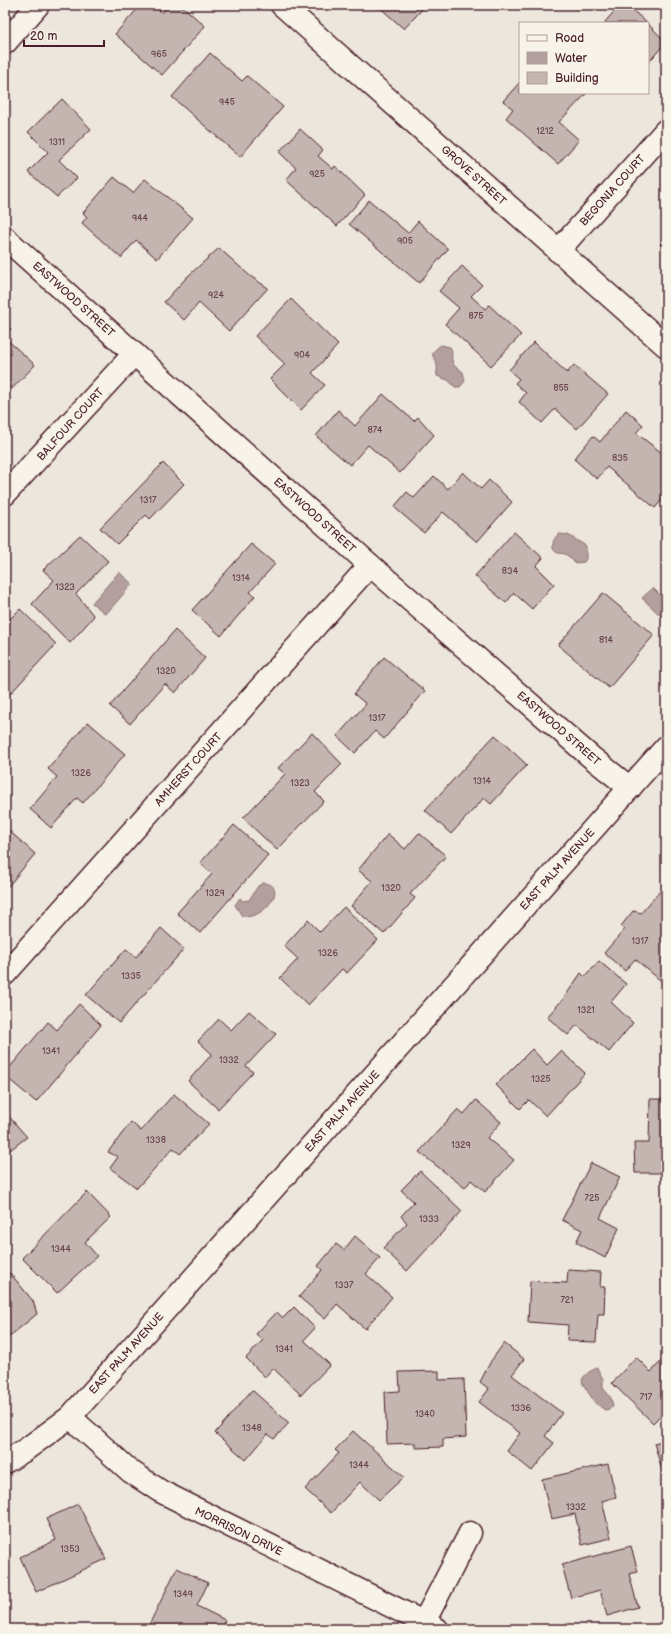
<svg xmlns="http://www.w3.org/2000/svg" width="671" height="1634" font-family="'Balsamiq Sans',sans-serif">
<style>
.water{fill:#b39f9d;stroke:#896c6f}
.building{fill:#c4b5b0;stroke:#4a1f2b}
.lines{fill:none;stroke-linecap:round;stroke-linejoin:round}
.minor-casing{stroke:#4a1f2b;stroke-width:25}
.minor{stroke:#f7f3e8;stroke-width:22}
.labels{text-anchor:middle;stroke-width:4;stroke-linejoin:round;paint-order:stroke}
.number-label{font-size:9px;fill:#68444c}
.street-label{font-size:11px;fill:#4a1f2b;stroke:#f7f3e8}
</style>
<rect width="100%" height="100%" fill="#ece6dd"/>
<filter id="ink" filterUnits="userSpaceOnUse"><feTurbulence type="fractalNoise" baseFrequency=".025" numOctaves="2"/><feDisplacementMap in="SourceGraphic" scale="8" xChannelSelector="R" yChannelSelector="G"/><feConvolveMatrix kernelMatrix="1 2 1 2 8 2 1 2 1" color-interpolation-filters="sRGB"/></filter>
<g filter="url(#ink)">
<g class="water">
<path d="M441 345 450 347C454 352 450 357 453 363 454 368 460 368 463 372L465 381 460 387H455L448 380 437 376C436 372 438 370 437 366 437 357 425 356 441 345Z"/>
<path d="M559 534 568 535 586 546V559L584 562 575 563C572 560 569 556 565 554 563 553 560 554 558 553 549 550 553 538 559 534Z"/>
<path d="M119 572 132 584 106 614 92 603Z"/>
<path d="M653 588 666 601V615L663 618 642 598Z"/>
<path d="M263 883C291 884 263 922 242 916L235 905 240 898 243 901 249 900 258 886Z"/>
<path d="M597 1368 603 1379V1388L611 1398 613 1406 610 1409 605 1410 595 1403 583 1384 582 1380C585 1374 590 1371 597 1368Z"/>
</g>
<g class="building">
<path d="M141 5H154L162 13 169 5H181L205 26 162 75 115 34Z"/>
<path d="M377 5H426L404 29Z"/>
<path d="M620 5H627L647 23H604Z"/>
<path d="M648 24 666 42 648 63Z"/>
<path d="M210 53 242 81 247 76 283 107 240 157 172 97Z"/>
<path d="M520 82V93H587L559 122 579 140 558 164 506 118 513 109 503 101Z"/>
<path d="M62 99 91 129 59 160 77 178 57 197 28 172 48 152 28 132Z"/>
<path d="M300 129 323 150 318 156 333 169 335 166 365 195 337 226 286 180 296 168 279 152Z"/>
<path d="M114 177 133 193 145 179 193 218 157 259 136 240 121 258 82 223 87 217 83 213Z"/>
<path d="M369 200 408 233 418 221 448 249 419 283 349 224Z"/>
<path d="M666 238V250L660 244Z"/>
<path d="M219 248 250 276 268 288 229 331 199 303 184 320 164 302 187 277Z"/>
<path d="M462 266 482 285 471 296 485 309 489 305 521 335 491 366 445 324 459 308 439 291Z"/>
<path d="M291 299 338 345 312 373 325 385 301 410 270 379 285 364 255 336Z"/>
<path d="M5 324 11 329 5 335Z"/>
<path d="M5 338 35 365 5 396Z"/>
<path d="M534 342 567 373 574 365 608 394 577 429 555 409 542 423 519 402 526 393 515 383 519 379 509 370Z"/>
<path d="M383 394 414 421 418 417 434 435 400 473 368 445 350 465 316 436 338 410 355 426Z"/>
<path d="M626 410 643 425 636 433 666 456V495L655 508 607 467 597 479 574 459 593 436 600 442Z"/>
<path d="M163 463 184 484 150 519 146 515 117 544 100 528Z"/>
<path d="M463 472 481 489 489 480 512 502 477 542 443 512 424 533 394 507 407 492 414 498 434 476 448 489Z"/>
<path d="M514 532 543 558 536 566 554 584 532 609 514 593 506 603 475 576Z"/>
<path d="M80 535 108 561 76 594 94 616 70 643 32 604 54 580 43 570Z"/>
<path d="M251 544 275 564 250 592 255 596 221 636 192 610Z"/>
<path d="M603 593 654 635 609 688 558 645Z"/>
<path d="M20 609 56 644 9 695 5 691V624Z"/>
<path d="M175 630 205 658 175 693 165 684 130 724 110 706Z"/>
<path d="M384 657 425 691 384 739 375 731 355 753 337 736 366 704 354 694Z"/>
<path d="M88 722 125 754 83 803 77 798 51 828 30 809 57 777 48 769Z"/>
<path d="M312 733 342 764 315 792 324 801 277 850 243 818 285 774 278 768Z"/>
<path d="M495 735 527 765 491 804 484 798 451 834 425 810Z"/>
<path d="M234 825 268 855 200 933 177 913 212 874 200 863Z"/>
<path d="M5 827 35 854 5 890Z"/>
<path d="M419 833 446 856 410 894 415 898 384 934 351 906 372 881 358 870 388 834 405 849Z"/>
<path d="M661 890 666 895V985L635 959 625 971 604 953 625 929 621 926 633 911 641 913Z"/>
<path d="M344 907 378 940 347 973 342 969 308 1005 280 978 298 959 284 946 308 920 320 932Z"/>
<path d="M161 928 184 949 119 1023 86 995 126 949 136 957Z"/>
<path d="M599 961 626 984 611 1002 633 1023 609 1052 577 1025 568 1035 547 1017 564 998 581 973 585 977Z"/>
<path d="M79 1004 101 1025 36 1102 5 1076V1073L48 1022 57 1030Z"/>
<path d="M249 1011 276 1034 246 1066 253 1072 218 1109 188 1081 212 1054 198 1041 219 1019 231 1030Z"/>
<path d="M532 1049 547 1065 561 1051 585 1073 546 1116 529 1100 520 1109 496 1085Z"/>
<path d="M174 1094 209 1124 180 1154 173 1148 137 1188 110 1168 118 1157 108 1152 131 1122 141 1131Z"/>
<path d="M650 1099H666V1173H635L634 1143H649Z"/>
<path d="M476 1100 501 1122 487 1138 514 1160 485 1192 471 1180 465 1188 419 1152 458 1109 464 1114Z"/>
<path d="M5 1112 27 1137 5 1154Z"/>
<path d="M591 1163 620 1177 600 1218 619 1228 605 1258 576 1242 582 1230 562 1220Z"/>
<path d="M420 1171 462 1211 407 1271 383 1248 407 1223 401 1216 414 1202 401 1190Z"/>
<path d="M87 1192 111 1217 85 1242 97 1256 57 1293 22 1258Z"/>
<path d="M355 1236 380 1258 366 1274 392 1297 365 1329 337 1304 325 1319 299 1297 322 1270 318 1266 336 1244 344 1250Z"/>
<path d="M568 1270 601 1272 600 1287H605L604 1314H598L596 1342 567 1341 568 1325 528 1322 530 1281 567 1283Z"/>
<path d="M10 1273 33 1301 37 1314 5 1340V1277Z"/>
<path d="M294 1307 315 1328 304 1340 330 1365 301 1395 273 1368 265 1377 246 1358 263 1340 256 1334 277 1312 283 1318Z"/>
<path d="M504 1343 524 1359 512 1375 562 1413 545 1436 554 1443 532 1471 507 1451 520 1433 479 1402 489 1389 480 1382 491 1361Z"/>
<path d="M666 1356V1410L653 1423 612 1383 636 1357 651 1372Z"/>
<path d="M439 1371V1380L464 1379 466 1437 443 1439V1447L415 1448V1443L387 1444 385 1392 400 1391 399 1372Z"/>
<path d="M252 1390 289 1423 274 1439 268 1434 246 1460 215 1433Z"/>
<path d="M353 1431 404 1477 379 1500 360 1482 331 1513 305 1489 339 1453 335 1450Z"/>
<path d="M666 1440V1484L654 1443Z"/>
<path d="M608 1464 616 1497 602 1501 611 1538 582 1545 575 1514 551 1519 542 1479Z"/>
<path d="M78 1504 106 1559 36 1592 20 1557 56 1540 46 1519Z"/>
<path d="M631 1546 638 1572 629 1574 638 1607 607 1616 600 1590 571 1598 562 1565Z"/>
<path d="M177 1568 208 1583 197 1606 225 1620 221 1629H147Z"/>
</g>
<g class="lines">
<g class="minor-casing">
<g id="minor">
<path d="M282 5 666 346"/>
<path d="M5 43 38 5"/>
<path d="M5 238 370 565 591 757 630 788"/>
<path d="M558 251 666 130"/>
<path d="M5 494 134 354"/>
<path d="M5 974 370 565"/>
<path d="M70 1417 130 1471 160 1491 437 1629"/>
<path d="M5 1462 25 1450 70 1417 666 747"/>
<path d="M424 1622 470 1533"/>
</g>
</g>
<use href="#minor" class="minor"/>
</g>
</g>
<g class="labels">
<g class="number-label">
<text x="159" y="57">965</text>
<text x="227" y="105">945</text>
<text x="545" y="134">1212</text>
<text x="57" y="145">1311</text>
<text x="317" y="177">925</text>
<text x="140" y="221">944</text>
<text x="405" y="244">905</text>
<text x="216" y="298">924</text>
<text x="476" y="319">875</text>
<text x="302" y="358">904</text>
<text x="561" y="391">855</text>
<text x="375" y="433">874</text>
<text x="620" y="461">835</text>
<text x="148" y="503">1317</text>
<text x="510" y="574">834</text>
<text x="241" y="581">1314</text>
<text x="65" y="590">1323</text>
<text x="606" y="643">814</text>
<text x="166" y="674">1320</text>
<text x="377" y="721">1317</text>
<text x="81" y="776">1326</text>
<text x="482" y="784">1314</text>
<text x="300" y="786">1323</text>
<text x="391" y="891">1320</text>
<text x="215" y="896">1329</text>
<text x="640" y="944">1317</text>
<text x="328" y="956">1326</text>
<text x="131" y="979">1335</text>
<text x="586" y="1013">1321</text>
<text x="51" y="1054">1341</text>
<text x="229" y="1063">1332</text>
<text x="541" y="1082">1325</text>
<text x="156" y="1143">1338</text>
<text x="461" y="1148">1329</text>
<text x="592" y="1201">725</text>
<text x="429" y="1222">1333</text>
<text x="61" y="1252">1344</text>
<text x="344" y="1288">1337</text>
<text x="567" y="1303">721</text>
<text x="284" y="1352">1341</text>
<text x="646" y="1400">717</text>
<text x="521" y="1411">1336</text>
<text x="425" y="1417">1340</text>
<text x="252" y="1431">1348</text>
<text x="359" y="1468">1344</text>
<text x="576" y="1510">1332</text>
<text x="70" y="1552">1353</text>
<text x="183" y="1597">1349</text>
</g>
<g class="street-label">
<text transform="translate(474 175) rotate(42)" y="4">GROVE STREET</text>
<text transform="translate(612 190) rotate(-48)" y="4">BEGONIA COURT</text>
<text transform="translate(74 299) rotate(42)" y="4">EASTWOOD STREET</text>
<text transform="translate(70 424) rotate(-48)" y="4">BALFOUR COURT</text>
<text transform="translate(315 515) rotate(42)" y="4">EASTWOOD STREET</text>
<text transform="translate(559 728) rotate(41)" y="4">EASTWOOD STREET</text>
<text transform="translate(188 769) rotate(-48)" y="4">AMHERST COURT</text>
<text transform="translate(557 869) rotate(-48)" y="4">EAST PALM AVENUE</text>
<text transform="translate(342 1111) rotate(-48)" y="4">EAST PALM AVENUE</text>
<text transform="translate(126 1353) rotate(-48)" y="4">EAST PALM AVENUE</text>
<text transform="translate(239 1531) rotate(26)" y="4">MORRISON DRIVE</text>
</g>
</g>
<rect width="671" height="1634" fill="none" stroke="#f7f3e8" stroke-width="20"/>
<rect x="10" y="10" width="651" height="1614" fill="none" stroke="#4a1f2b" stroke-width="1.5" filter="url(#ink)"/>
<rect x="519" y="22" width="130" height="72" fill="#f7f3e8" stroke="#b29e9c"/>
<rect x="527" y="35" width="20" height="6" fill="#f7f3e8" stroke="#b29e9c"/>
<text x="555" y="42" font-size="12" fill="#4a1f2b">Road</text>
<rect x="527" y="52" width="20" height="12" fill="#b39f9d" stroke="#b29e9c"/>
<text x="555" y="62" font-size="12" fill="#4a1f2b">Water</text>
<rect x="527" y="72" width="20" height="12" fill="#c4b5b0" stroke="#b29e9c"/>
<text x="555" y="82" font-size="12" fill="#4a1f2b">Building</text>
<path d="M24 40v6h80v-6" fill="none" stroke="#4a1f2b" stroke-width="2"/>
<text x="30" y="40" font-size="12" fill="#4a1f2b" stroke="#f7f3e8" stroke-width="3" paint-order="stroke">20 m</text>
</svg>
